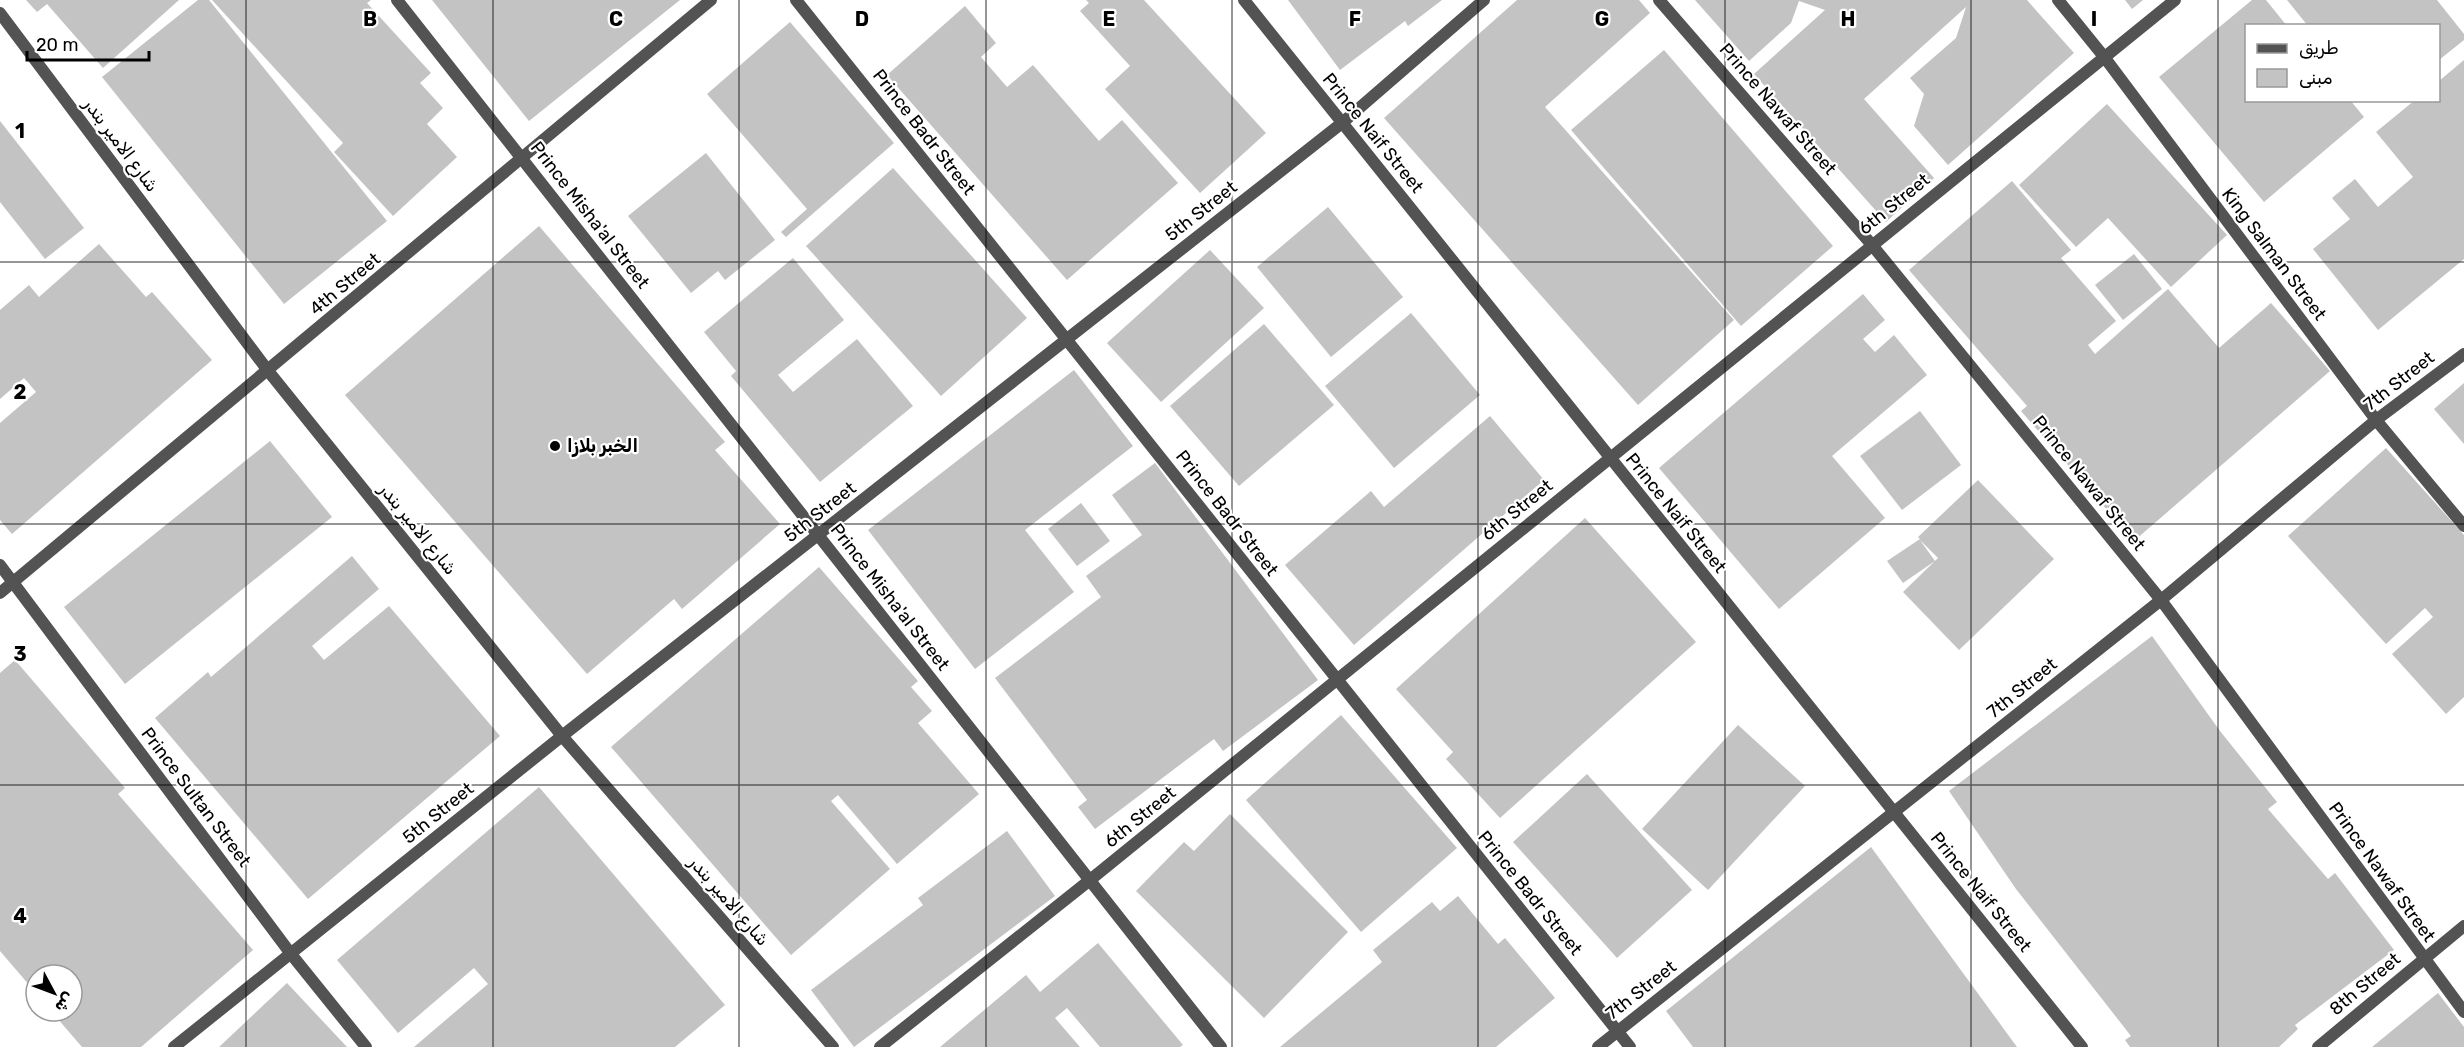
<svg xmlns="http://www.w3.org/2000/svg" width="2464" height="1047" font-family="Rubik,Cairo,sans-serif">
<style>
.building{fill:#c3c3c3}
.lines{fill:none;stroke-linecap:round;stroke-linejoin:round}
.minor{stroke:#535353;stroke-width:12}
.tertiary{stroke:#535353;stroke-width:12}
.grid{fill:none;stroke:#000;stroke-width:1.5;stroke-opacity:0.55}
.poi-dot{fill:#000;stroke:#fff;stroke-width:2}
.labels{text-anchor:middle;stroke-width:4.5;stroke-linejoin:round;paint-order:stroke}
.street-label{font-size:18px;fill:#000;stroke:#fff}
.poi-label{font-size:18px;font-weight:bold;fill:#000;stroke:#fff;text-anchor:start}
.grid-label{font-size:20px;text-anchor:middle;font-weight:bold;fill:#000;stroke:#fff;stroke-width:4.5;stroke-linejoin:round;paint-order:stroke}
</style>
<rect width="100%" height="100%" fill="#fff"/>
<g class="building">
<path d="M26 0H179L103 68 47 4 37 12Z"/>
<path d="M198 0H209L387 221 284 304 102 77Z"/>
<path d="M212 0H371L367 3 431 73 420 83 443 108 427 124 457 157 393 216 334 152 343 143Z"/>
<path d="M432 0H680L529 121Z"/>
<path d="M1086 0H1144L1266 133 1200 193 1105 89 1130 66 1080 11 1089 3Z"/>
<path d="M1288 0H1442L1408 26 1405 21 1340 70Z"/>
<path d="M1517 0H1639L1650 13 1545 107 1734 320 1638 405 1384 118Z"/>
<path d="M1695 0H2027L2074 53 1948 165 1914 126 1924 94 1910 78 1956 38 1966 7 1864 99 1934 178 1886 222 1754 74 1825 10 1799 1 1791 23 1749 61Z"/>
<path d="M2125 0H2143L2132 9Z"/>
<path d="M2252 0H2266L2287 26H2246V100H2350L2364 117 2264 202 2159 77Z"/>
<path d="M2287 0H2437L2464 34V40L2439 60V26H2308Z"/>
<path d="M965 6 996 43 981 57 1007 87 1033 65 1099 141 1122 120 1178 183 1067 280 887 75Z"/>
<path d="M790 22 894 143 786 237 781 232 807 209 707 94Z"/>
<path d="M1664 50 1833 246 1741 326 1571 130Z"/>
<path d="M2464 60V259L2378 330 2313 249 2350 219 2332 198 2355 179 2378 207 2413 177 2376 132 2415 100H2439V81Z"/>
<path d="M2107 104 2227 235 2171 287 2108 218 2076 247 2019 185Z"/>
<path d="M0 121 84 228 45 259 0 202Z"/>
<path d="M706 153 775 240 725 280 718 271 691 293 628 216Z"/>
<path d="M893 168 1027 318 941 396 806 246Z"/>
<path d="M2012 181 2071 250 2061 258 2116 321 2088 345 2095 354 2168 289 2219 348 2271 303 2330 371 2134 541 2021 411 2027 406 1909 270Z"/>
<path d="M1328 207 1403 297 1331 357 1257 267Z"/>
<path d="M539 226 725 442 715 450 780 524 682 609 674 599 587 674 345 395Z"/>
<path d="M99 244 146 297 152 292 212 360 12 534 0 520V423L36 392 24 378 0 399V310L29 285 39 297Z"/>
<path d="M1210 250 1264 308 1161 402 1107 343Z"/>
<path d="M2134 254 2162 289 2123 320 2095 285Z"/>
<path d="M793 258 844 320 778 375 793 392 857 339 913 406 820 482 731 376 736 371 704 332Z"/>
<path d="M1863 294 1885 320 1863 339 1875 352 1894 335 1927 375 1832 456 1885 518 1779 609 1659 468Z"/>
<path d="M1411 313 1480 395 1394 468 1325 386Z"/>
<path d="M1264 324 1334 405 1239 486 1170 406Z"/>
<path d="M1074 370 1133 446 1025 530 1074 592 975 669 868 530Z"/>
<path d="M2464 383V444L2434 409Z"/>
<path d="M1920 411 1961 465 1902 510 1860 456Z"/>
<path d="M1490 416 1544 480 1354 645 1285 565 1371 491 1384 507Z"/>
<path d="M270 441 332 517 125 684 64 607Z"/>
<path d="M2386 448 2464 535V697L2446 714 2392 654 2433 617 2425 608 2386 644 2288 536Z"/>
<path d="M1155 463 1318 680 1223 751 1214 739 1095 829 1078 807 1087 800 995 678 1101 597 1086 576 1142 535 1112 495Z"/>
<path d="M1978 480 2054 559 1959 650 1903 592 1938 558 1920 540 1935 561 1903 583 1887 561 1920 539 1918 537Z"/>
<path d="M1081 503 1110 541 1077 566 1048 529Z"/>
<path d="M1585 518 1696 642 1500 818 1446 759 1453 752 1396 689Z"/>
<path d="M352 556 379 589 312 646 324 660 389 606 500 736 308 899 155 718 208 672 211 677Z"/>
<path d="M819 567 918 681 911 687 932 711 918 723 979 794 897 864 838 795 831 801 890 869 791 955 611 747Z"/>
<path d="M2152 636 2220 731 2277 802 2268 809 2328 879 2335 873 2394 950 2295 1025 2298 1029 2279 1047H2130L2125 1040 2131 1036 2016 889 1949 791Z"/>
<path d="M15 660 125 788 118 794 253 950 141 1047H82L51 1011H72V975H36V993L0 951V673Z"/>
<path d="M1341 715 1457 848 1361 932 1246 800Z"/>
<path d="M1738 725 1805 786 1708 890 1642 829Z"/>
<path d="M1587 774 1692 890 1617 958 1513 842Z"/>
<path d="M539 787 725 1005 675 1047H414L488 984 474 968 398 1033 337 960Z"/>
<path d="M1230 814 1348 932 1264 1018 1136 891 1184 842 1194 851Z"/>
<path d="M1007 831 1055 896 854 1047 811 990 923 905 918 898Z"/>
<path d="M1871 847 2017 1047H1693L1666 1011Z"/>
<path d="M1458 896 1498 944 1505 938 1555 998 1496 1047H1280L1382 962 1373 950 1432 902 1440 911Z"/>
<path d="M1098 943 1183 1045 1180 1047H1100L1067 1008 1055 1018 1080 1047H940L1026 975 1040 992Z"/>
<path d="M287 983 347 1047H219Z"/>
<path d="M2438 993 2464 1027V1047H2372Z"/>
</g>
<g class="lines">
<g class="minor">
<path d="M397 0 1221 1047"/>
<path d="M796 0 1630 1047"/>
<path d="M1659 0 1872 245 2161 600 2464 1012"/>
<path d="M2058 0 2105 58 2376 420 2464 526"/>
<path d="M0 565 291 954 366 1047"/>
<path d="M174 1047 562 736 1342 123 1484 0"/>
<path d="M880 1047 1090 880 2175 0"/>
<path d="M2318 1047 2464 926"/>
</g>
<g class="tertiary">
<path d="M1244 0 2082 1047"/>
<path d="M0 13 269 372 562 736 833 1047"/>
<path d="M0 593 711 0"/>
<path d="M1598 1047 2161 600 2376 420 2464 354"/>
</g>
</g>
<path class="grid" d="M246 0V1047M493 0V1047M739 0V1047M986 0V1047M1232 0V1047M1478 0V1047M1725 0V1047M1971 0V1047M2218 0V1047M0 262H2464M0 524H2464M0 785H2464"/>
<circle class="poi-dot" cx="555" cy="446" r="6"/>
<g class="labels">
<g class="street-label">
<text transform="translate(1778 109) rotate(49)" y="6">Prince Nawaf Street</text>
<text transform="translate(924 132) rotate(52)" y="6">Prince Badr Street</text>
<text transform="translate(1373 133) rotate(51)" y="6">Prince Naif Street</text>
<text transform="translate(121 145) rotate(53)" y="6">شارع الامير بندر</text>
<text transform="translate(1894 204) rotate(-39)" y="6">6th Street</text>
<text transform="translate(1201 211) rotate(-38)" y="6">5th Street</text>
<text transform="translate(590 215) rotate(52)" y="6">Prince Misha'al Street</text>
<text transform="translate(2274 254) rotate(53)" y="6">King Salman Street</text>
<text transform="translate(345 284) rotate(-40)" y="6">4th Street</text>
<text transform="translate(2399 381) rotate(-38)" y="6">7th Street</text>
<text transform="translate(2089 483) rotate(51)" y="6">Prince Nawaf Street</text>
<text transform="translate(1517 510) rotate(-39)" y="6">6th Street</text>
<text transform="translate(820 512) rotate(-38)" y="6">5th Street</text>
<text transform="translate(1227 513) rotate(52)" y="6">Prince Badr Street</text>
<text transform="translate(1676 513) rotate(51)" y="6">Prince Naif Street</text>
<text transform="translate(418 529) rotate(51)" y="6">شارع الامير بندر</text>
<text transform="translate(890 597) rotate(52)" y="6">Prince Misha'al Street</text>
<text transform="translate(2022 688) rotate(-39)" y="6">7th Street</text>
<text transform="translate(196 797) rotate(53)" y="6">Prince Sultan Street</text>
<text transform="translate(438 813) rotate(-39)" y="6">5th Street</text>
<text transform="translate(1140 817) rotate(-39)" y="6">6th Street</text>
<text transform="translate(2382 872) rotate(54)" y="6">Prince Nawaf Street</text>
<text transform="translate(1981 892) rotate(51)" y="6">Prince Naif Street</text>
<text transform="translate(1530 893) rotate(51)" y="6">Prince Badr Street</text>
<text transform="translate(729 901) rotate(49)" y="6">شارع الامير بندر</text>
<text transform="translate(2365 984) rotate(-40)" y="6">8th Street</text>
<text transform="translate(1641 990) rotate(-38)" y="6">7th Street</text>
</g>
<g class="poi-label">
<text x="567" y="452">الخبر بلازا</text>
</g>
</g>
<g class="grid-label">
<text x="370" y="26">B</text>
<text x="616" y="26">C</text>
<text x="862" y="26">D</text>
<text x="1109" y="26">E</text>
<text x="1355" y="26">F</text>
<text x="1602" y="26">G</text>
<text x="1848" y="26">H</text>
<text x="2094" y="26">I</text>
<text x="20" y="138">1</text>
<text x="20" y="399">2</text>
<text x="20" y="661">3</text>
<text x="20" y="923">4</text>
</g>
<rect x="2245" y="24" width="195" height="78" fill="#ffffff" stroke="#999999" stroke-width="1.5"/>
<rect x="2257" y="44" width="30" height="9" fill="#535353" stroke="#999999" stroke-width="1.5"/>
<text x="2299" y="54" font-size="18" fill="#000000">طريق</text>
<rect x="2257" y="69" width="30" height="18" fill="#c3c3c3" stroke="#999999" stroke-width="1.5"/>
<text x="2299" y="84" font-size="18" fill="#000000">مبنى</text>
<g transform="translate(54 993) rotate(131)"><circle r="28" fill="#ffffff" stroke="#999999" stroke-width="1.5"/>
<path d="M0-4.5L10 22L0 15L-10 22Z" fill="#000000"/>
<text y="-9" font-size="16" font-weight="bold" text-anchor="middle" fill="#000000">ش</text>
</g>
<path d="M27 51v9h122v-9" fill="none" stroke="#000000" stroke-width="3"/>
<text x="36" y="51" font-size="18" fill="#000000" stroke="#ffffff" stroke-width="4.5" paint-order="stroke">20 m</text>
</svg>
